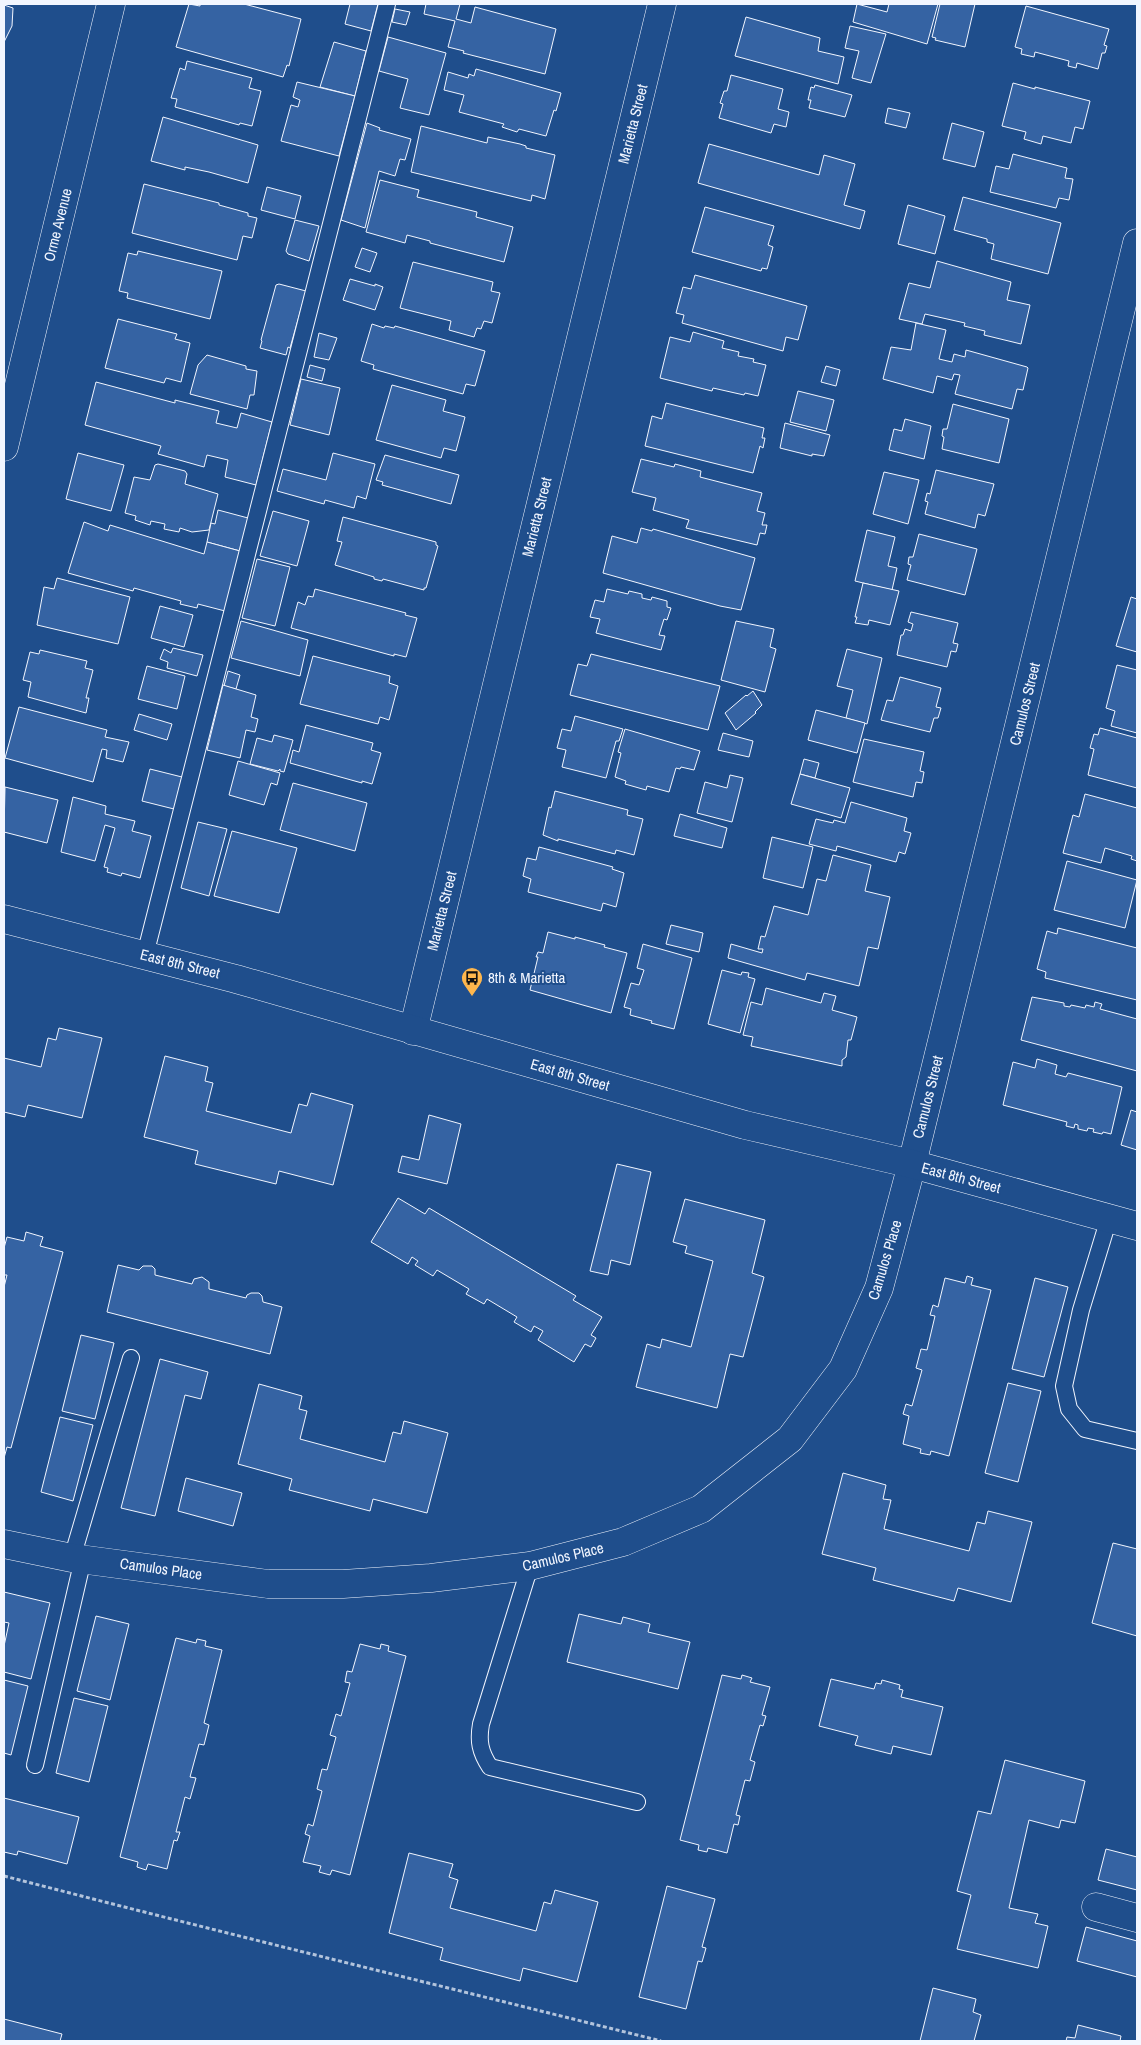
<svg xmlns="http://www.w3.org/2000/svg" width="1141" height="2045" font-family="'Archivo Narrow',sans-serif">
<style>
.building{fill:#3563a3;stroke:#f2f6ff}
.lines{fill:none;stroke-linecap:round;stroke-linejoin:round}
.lane-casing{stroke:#f2f6ff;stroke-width:18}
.street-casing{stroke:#f2f6ff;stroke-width:29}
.secondary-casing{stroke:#f2f6ff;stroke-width:29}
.path{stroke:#b3c4dc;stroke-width:3;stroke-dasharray:4 2.5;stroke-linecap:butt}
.lane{stroke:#1f4e8c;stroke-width:16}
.street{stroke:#1f4e8c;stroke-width:28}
.secondary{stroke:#1f4e8c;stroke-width:28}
.labels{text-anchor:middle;stroke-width:4;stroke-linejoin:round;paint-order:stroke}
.street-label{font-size:15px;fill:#f2f6ff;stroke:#1f4e8c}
.poi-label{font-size:15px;fill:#f2f6ff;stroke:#1f4e8c;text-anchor:start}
</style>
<rect width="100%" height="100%" fill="#1f4e8c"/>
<g class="building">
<path d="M189 4 200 6V4H244L301 19 289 66 287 65 283 77 176 47Z"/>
<path d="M350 4H378L371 31 345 24Z"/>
<path d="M426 4H460L456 19 471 23 475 7 556 29 545 74 463 53 464 51 448 47 455 21 424 14Z"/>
<path d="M857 4 887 12 889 4H938L927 44 853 22Z"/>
<path d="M940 4H975L965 47 935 40 936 38 932 37Z"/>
<path d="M4 5 13 8 12 26 4 42Z"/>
<path d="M1026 6 1109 29 1104 45 1107 46 1105 53H1102L1098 69 1077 63 1076 68 1068 66 1069 61 1035 52 1034 57 1021 54 1022 49 1015 47Z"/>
<path d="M395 9 410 12 406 25 392 22Z"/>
<path d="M746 17 820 38 818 51 844 57 838 84 735 56Z"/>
<path d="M850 26 886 34 871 83 852 78 859 51 845 48Z"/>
<path d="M388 37 446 53 429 115 400 108 408 79 379 71Z"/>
<path d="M334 42 366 51 355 96 320 87Z"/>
<path d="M187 61 252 78 249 88 261 91 252 126 240 123 239 125 175 107 177 99 171 98 180 68 185 70Z"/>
<path d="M476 69 561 93 556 111 554 110 546 136 519 129 517 132 502 127 504 124 459 112 464 95 444 90 448 72 468 78 469 74 474 76Z"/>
<path d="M731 75 783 89 778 109 789 112 786 127 774 124 771 133 719 118 723 104 720 103 724 91H727Z"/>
<path d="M297 82 355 96 339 156 281 141 291 105 298 107 300 100 293 97Z"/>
<path d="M1013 83 1035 89V87L1090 101 1083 129 1075 127 1071 143 1043 136 1041 144 1024 139 1026 132 1002 126Z"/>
<path d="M815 85 852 95 845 117 809 108 811 100H808L811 87 814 88Z"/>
<path d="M888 108 910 113 906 128 885 123Z"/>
<path d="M163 117 258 145 248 183 209 172 185 167V170L151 161Z"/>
<path d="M367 123 380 128 379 130 411 139 405 160 400 159 395 176 379 171 365 228 341 220Z"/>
<path d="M952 123 984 132 975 167 943 159Z"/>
<path d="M421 126 487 143 488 137 520 144 526 146V148L555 155 545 199 532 195 531 201 411 172Z"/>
<path d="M709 144 819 175 824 155 855 164 844 205 865 211 860 229 698 183Z"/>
<path d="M1013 154 1067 168 1065 178 1073 179 1069 200 1059 198 1056 208 990 192 996 166 1009 169Z"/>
<path d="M380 180 419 190 417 197 477 212 476 217 513 227 504 262 430 243V241L407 235 405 243 366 232Z"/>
<path d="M144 184 219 203V205L248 213V216L257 218 252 238 243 236 237 260 132 233Z"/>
<path d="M267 187 301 196 295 219 261 210Z"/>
<path d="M963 197 1061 223 1048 274 991 259 994 244 987 242V239L954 230Z"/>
<path d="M908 205 945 216 935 254 898 244Z"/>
<path d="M705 207 774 226 768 245 773 247 767 269 762 268 761 271 692 252Z"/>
<path d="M295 220 319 226 309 261 288 254 286 251Z"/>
<path d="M362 248 377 253 370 272 355 267Z"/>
<path d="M138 251 222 271 210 319 127 298 128 293 119 291 128 253 137 255Z"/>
<path d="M937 261 1011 282 1007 300 1030 305 1021 344 984 335 985 331 964 326 965 323 925 314 922 324 899 319 909 283 930 288Z"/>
<path d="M413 262 493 282 491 291 500 293 492 323 484 321 481 329 477 328 474 337 449 330 451 321 400 308Z"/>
<path d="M695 275 807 306 798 340 786 337 783 351 682 323 684 315 676 313 683 287 691 289Z"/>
<path d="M350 279 375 286V284L383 287 375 310 343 300Z"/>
<path d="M279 284 306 291 290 348 288 347 286 355 260 348 262 341 261 340 276 285Z"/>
<path d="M118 319 177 334 175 339 190 343 181 382 166 378 164 383 105 368Z"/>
<path d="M916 323 946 330 939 359 952 362 954 354 965 357 966 350 1027 367 1028 368 1023 390 1017 389 1012 409 955 394 960 375 954 374 952 380 937 376 933 393 883 379 891 347 911 350Z"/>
<path d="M372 324 384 328 385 326 394 328 395 326 485 351 475 386 466 384 463 394 373 369 374 365 361 361Z"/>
<path d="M693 332 724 341 722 348 739 352 738 356 754 359 753 362 766 365 758 396 745 393 744 395 713 388 712 391 660 378 670 337 690 342Z"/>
<path d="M319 333 337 338 329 360 314 357Z"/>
<path d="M207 355 246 366V369L257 371 254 395H250L247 409 190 394 198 365Z"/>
<path d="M310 365 325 369 322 381 307 377Z"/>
<path d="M826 366 840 370 836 386 821 382Z"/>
<path d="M301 379 340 388 329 435 290 425Z"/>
<path d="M96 382 175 403V400L219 411 216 423 237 428 241 413 272 422 256 485 225 477 228 460 207 455 204 467 158 454 161 446 85 425Z"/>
<path d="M392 385 446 400 443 411 465 417 456 451 444 448 441 458 376 440Z"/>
<path d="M798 391 834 400 826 431 790 422Z"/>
<path d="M666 403 764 428 762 438H765L763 448 760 446 753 473 645 446 652 416 662 419Z"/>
<path d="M953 404 1009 419 999 463 942 449 944 437 942 436 943 429H947Z"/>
<path d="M905 419 931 426 924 459 889 450 894 429 902 431Z"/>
<path d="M785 423 830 435 824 456 812 454V456L780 448Z"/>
<path d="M78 453 124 465 111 511 66 499Z"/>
<path d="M333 453 375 464 366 499 357 496 354 508 325 500 324 504 277 491 283 469 326 480Z"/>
<path d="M385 455 459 475 451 504 382 485 383 482 376 480Z"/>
<path d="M641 459 674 467 675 464 701 471 700 477 762 493 757 511 765 513 762 525H767L765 534 760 533 757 545 686 528 689 520 653 510 656 498 632 492Z"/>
<path d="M158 464 185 471 187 474 185 484 218 494 209 530 192 532 180 528 179 532 164 529 165 524 151 521 150 525 135 520 136 516 125 513 134 477 150 480 155 465Z"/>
<path d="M936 470 994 484 985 516 978 514 975 528 925 514 928 502 925 501 927 493 930 494Z"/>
<path d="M884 472 919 480 908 524 873 514Z"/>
<path d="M218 510 248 518 240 551 207 542 211 523 215 524Z"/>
<path d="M273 511 309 521 297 566 260 556Z"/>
<path d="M343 517 436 542V545L438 546 426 588H424V590L383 579 382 581 374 579V577L335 565 342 542 337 541Z"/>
<path d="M84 522 108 531 110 525 204 554 207 542 240 551 225 611 198 604 197 608 180 604 181 601 134 588 133 591 68 573Z"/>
<path d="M641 528 652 531 653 529 755 558 741 610 720 606 603 573 612 536 637 543Z"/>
<path d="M867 530 895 537 888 566 897 568 892 590 855 581Z"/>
<path d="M919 534 977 549 965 595 907 580 911 565 908 564 909 557H913Z"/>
<path d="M257 559 290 567 275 626 242 618Z"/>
<path d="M57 578 130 597 118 644 37 625 44 587 54 589Z"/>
<path d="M863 583 899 591 890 625 869 620 868 625 855 623 857 617H855Z"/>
<path d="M315 589 406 613 405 615 417 618 406 657 394 654V656L291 628 298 602 305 605 308 596 313 597Z"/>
<path d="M607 589 628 594 629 591 642 594V598L651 600 652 597 667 601V607L671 608 667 620 664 619 659 635 665 636 661 650 596 633 600 619 590 617 595 600 604 602Z"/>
<path d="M1131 597 1137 599V652L1116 646Z"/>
<path d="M160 606 193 615 184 647 151 638Z"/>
<path d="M911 612 958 623 953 643 958 644 956 652 951 651 947 667 897 655 901 635H903L905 629 911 631 913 624 908 622Z"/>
<path d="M241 621 308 640 300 676 231 658Z"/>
<path d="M736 621 774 629 770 647 776 649 765 692 721 680Z"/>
<path d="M173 648 203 655 197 676 167 668 168 662 160 659 164 649 171 653Z"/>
<path d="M847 649 882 658 867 724 846 718 853 690 837 686Z"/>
<path d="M40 650 87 661 85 668 93 670 86 698H89L86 713 28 697 31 682 23 680 30 652 39 654Z"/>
<path d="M591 654 720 686 708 730 570 695 578 664 587 666Z"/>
<path d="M313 656 390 676 389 683 398 686 389 720 380 717 378 724 300 704Z"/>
<path d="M1117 665 1137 670V733L1111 726 1115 711 1106 708Z"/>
<path d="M147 666 185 676 177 709 138 699Z"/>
<path d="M228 671 240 675 236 689 224 686Z"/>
<path d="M900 677 941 688 936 707 941 708 938 718H934L930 732 881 720 887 700 893 701Z"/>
<path d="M223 685 256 695 251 717 258 719 255 732 246 730 240 758 207 750Z"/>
<path d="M753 691 762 705 755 712 756 713 736 730 725 713 746 695 747 696Z"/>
<path d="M19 707 107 730 105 737 129 742 123 762 106 758 107 750 102 749 93 782 5 758Z"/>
<path d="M816 710 865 723 857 753 808 740Z"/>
<path d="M139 714 172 724 167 740 134 730Z"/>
<path d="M575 716 623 729 619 741H616L606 778 562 767 566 750 557 748 562 729 571 731Z"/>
<path d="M306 725 373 743 371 750 381 753 372 784 362 781V783L290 763 293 750 299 752Z"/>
<path d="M1100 728 1137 738V788L1088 775 1094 749 1090 748 1094 734 1098 735Z"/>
<path d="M625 729 700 751 694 770 681 767 680 769 676 768 669 792 647 786 646 790 625 784 626 781 615 777 621 753 618 752Z"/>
<path d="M723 733 753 741 749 757 718 750Z"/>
<path d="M274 735 293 740 284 772 280 771V769L278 771 250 764 257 738 272 742Z"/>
<path d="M864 739 924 752 920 771 924 772 922 783 916 782 913 797 853 782Z"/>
<path d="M804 759 819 763 815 778 800 774Z"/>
<path d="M238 761 280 773 277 785 271 783 264 805 229 795Z"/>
<path d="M150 769 182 777 174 809 142 801Z"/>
<path d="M800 774 850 788 841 818 791 804Z"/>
<path d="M730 775 743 778 732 822 697 813 705 782 727 788Z"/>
<path d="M293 783 367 803 355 851 280 830Z"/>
<path d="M5 787 58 800 47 843 4 832Z"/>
<path d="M555 791 628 810 627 815 643 819 634 855 616 850 615 854 558 839V841L543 835 549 807 551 808Z"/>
<path d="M1085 794 1137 808V861L1131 859 1132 856 1105 848 1101 863 1063 853 1073 815 1079 817Z"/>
<path d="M73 797 106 806 105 814 135 821 132 831 151 836 140 878 122 873 121 876 107 872 108 868 104 867 115 828 105 825 95 861 61 852Z"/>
<path d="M851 802 907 818 904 831 911 833 905 854 899 852 896 862 837 846 836 851 809 844 816 819 833 823 834 820 845 823Z"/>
<path d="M680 814 727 828 722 848 674 836Z"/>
<path d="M198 822 227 829 209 896 181 888Z"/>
<path d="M232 831 297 848 279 913 214 896Z"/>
<path d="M772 837 813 847 803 888 763 878Z"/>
<path d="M539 847 613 867 612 869 624 873 616 907 603 903 601 911 528 892 531 879 523 876 527 858 536 860Z"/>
<path d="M833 855 871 865 865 891 890 897 878 949 868 947 859 986 807 973 805 980 728 958 731 944 762 953 763 949H758L761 936 765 937 774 906 808 915 817 879 826 881Z"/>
<path d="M1067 861 1137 880 1125 928 1054 910Z"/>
<path d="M671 925 703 933 699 952 666 944Z"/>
<path d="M1058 928 1137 948V1000L1045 978 1046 972 1037 969 1047 931 1057 934Z"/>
<path d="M548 932 575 939V937L605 945 604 947 627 953 611 1013 530 990 538 957H536L538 952 543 953Z"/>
<path d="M643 944 692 958 674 1029 651 1023 652 1021 630 1015 631 1009 624 1007 631 983 639 985 644 970 637 968Z"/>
<path d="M722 970 741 975 742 972 749 973 748 977 755 979 740 1033 708 1024Z"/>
<path d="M766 988 821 1003 824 993 836 996 832 1010 857 1017 851 1040H848L846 1057 842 1060V1066L751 1046 753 1037 743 1035 751 1002 762 1005Z"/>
<path d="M1032 997 1064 1003V1006L1070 1007 1071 1005 1085 1008 1086 1005 1094 1007 1095 1002 1102 1004 1100 1009 1137 1019V1071L1021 1040Z"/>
<path d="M59 1028 102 1038 82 1118 28 1105 25 1117 4 1112V1058L41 1067 48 1038 56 1040Z"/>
<path d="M165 1056 208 1067 205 1081 213 1083 206 1111 291 1133 299 1104 307 1106 311 1093 353 1105 333 1185 279 1171 276 1184 195 1164 198 1151 144 1137Z"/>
<path d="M1037 1059 1057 1065 1055 1074 1066 1077 1068 1073 1122 1087 1111 1134 1103 1132 1102 1134 1093 1132 1094 1129 1088 1128 1087 1131 1078 1129V1125L1075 1124 1074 1128 1066 1126 1067 1122 1003 1105 1013 1062 1035 1068Z"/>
<path d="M1131 1110 1137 1112V1150L1121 1145Z"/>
<path d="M429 1115 461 1124 447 1184 398 1172 402 1156 419 1160Z"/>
<path d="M617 1164 651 1172 630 1265 611 1260 608 1275 590 1271Z"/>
<path d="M398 1198 425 1214 429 1208 576 1296 573 1300 602 1317 591 1335 596 1338 591 1347 585 1344 574 1362 538 1340 543 1331 534 1326 531 1332 514 1322 517 1317 487 1299 484 1304 466 1294 469 1289 437 1270 433 1276 415 1265 418 1261 412 1257 408 1264 371 1242Z"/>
<path d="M685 1199 765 1220 752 1273 764 1277 743 1357 730 1354 717 1408 636 1387 647 1344 660 1348 662 1339 691 1347 713 1261 685 1253 687 1246 673 1242Z"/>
<path d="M26 1232 43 1237 40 1246 63 1252 11 1448 7 1447 4 1458V1287L7 1275H4V1248L7 1237 24 1241Z"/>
<path d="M118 1265 139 1270 143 1266H152L155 1269V1275L192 1284 194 1279 202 1277 209 1282V1289L246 1298 247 1295 251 1293H259L262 1296 263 1302 282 1307 270 1354 107 1312Z"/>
<path d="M967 1276 973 1278 971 1285 991 1290 949 1456 931 1451 930 1455 920 1453 921 1449 903 1444 909 1416 903 1414 906 1404 912 1406 922 1370 916 1368 921 1349 927 1350 935 1316 930 1315 933 1305 938 1307 945 1278 965 1283Z"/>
<path d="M1035 1278 1068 1287 1044 1377 1012 1369Z"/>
<path d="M81 1335 114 1343 95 1419 62 1411Z"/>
<path d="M160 1359 208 1372 201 1399 185 1395 155 1516 121 1508Z"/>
<path d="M1008 1383 1041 1391 1018 1482 985 1473Z"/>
<path d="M259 1384 302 1396 299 1409 307 1411 300 1439 385 1462 393 1432 401 1434 404 1421 448 1433 427 1513 373 1499 370 1511 289 1490 292 1479 238 1464Z"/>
<path d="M60 1417 93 1425 73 1501 41 1492Z"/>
<path d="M843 1473 886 1485 883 1499 891 1500 884 1529 969 1551 977 1522 985 1524 988 1511 1032 1522 1011 1602 958 1588 954 1601 873 1580 876 1568 822 1554Z"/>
<path d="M186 1478 242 1493 233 1526 178 1511Z"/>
<path d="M1113 1543 1137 1549V1636L1092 1623Z"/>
<path d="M4 1592 50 1603 31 1679 4 1672V1646L9 1623 4 1622Z"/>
<path d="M579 1614 621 1624 623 1617 650 1624 648 1632 690 1642 678 1689 567 1662Z"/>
<path d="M96 1616 129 1624 110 1700 77 1691Z"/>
<path d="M176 1638 196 1643 197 1639 206 1641 205 1646 222 1650 204 1723 209 1725 204 1745 199 1744 190 1777 196 1778 190 1799 185 1797 176 1832H180L177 1841 174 1840 167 1869 148 1864 146 1870 137 1867 138 1862 120 1857Z"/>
<path d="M360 1644 380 1649 381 1644 389 1646 388 1651 406 1656 350 1875 332 1870 330 1875 319 1872 321 1866 303 1862 310 1836 305 1834 308 1824 313 1826 322 1791 317 1789 322 1769 327 1770 336 1737 330 1735 336 1714 341 1716 350 1683 345 1682 347 1671 352 1672Z"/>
<path d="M722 1675 741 1679 742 1675 752 1678 750 1682 770 1687 762 1715 766 1716 763 1726 760 1725 750 1760 755 1762 750 1781 745 1780 736 1815 740 1816 738 1825 734 1824 727 1853 708 1848 707 1852 698 1850 699 1845 680 1840Z"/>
<path d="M831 1679 874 1689 876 1683 881 1684 882 1680 900 1685 899 1689 903 1690 901 1697 943 1707 931 1755 893 1746 891 1754 855 1745 858 1736 819 1726Z"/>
<path d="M4 1680 28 1686 11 1755 4 1753Z"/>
<path d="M74 1698 108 1706 89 1782 56 1773Z"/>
<path d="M1005 1760 1085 1781 1075 1823 1061 1820 1059 1828 1029 1820 1009 1908 1038 1914 1035 1923 1048 1926 1038 1968 957 1949 971 1895 957 1891 978 1811 991 1814Z"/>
<path d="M4 1798 79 1817 67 1864 18 1851 17 1855 4 1852Z"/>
<path d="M1106 1849 1137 1857V1890L1098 1880Z"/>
<path d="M409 1853 453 1864 449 1877 458 1880 450 1908 536 1931 544 1902 551 1904 555 1890 598 1902 577 1982 523 1968 520 1981 440 1960 443 1948 389 1933Z"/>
<path d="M667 1886 715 1899 702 1947 706 1948 702 1962 698 1961 686 2009 639 1997Z"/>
<path d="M1086 1927 1137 1941V1977L1077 1961Z"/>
<path d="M933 1988 976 1999 973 2012 981 2015 974 2041H920Z"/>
<path d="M4 2019 62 2034 60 2041H4Z"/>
<path d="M1078 2025 1121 2036 1120 2041H1066L1067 2037 1075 2038Z"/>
</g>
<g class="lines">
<g class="lane-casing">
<g id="lane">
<path d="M145 955 387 4"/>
<path d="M1109 1218 1081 1310 1064 1386 1069 1409 1085 1429 1137 1441"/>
<path d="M72 1558 131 1358"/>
<path d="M530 1566 481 1724C478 1741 480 1752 490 1767L637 1802"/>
<path d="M35 1765 83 1559"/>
</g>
</g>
<g class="street-casing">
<g id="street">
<path d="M4 447 111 4"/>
<path d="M413 1031 662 4"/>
<path d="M4 1544 72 1558 268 1584H343L431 1578 530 1566 623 1542 701 1509 790 1439 843 1369 879 1288 912 1164 1137 243"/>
<path d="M1096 1907 1137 1918"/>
</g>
</g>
<g class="secondary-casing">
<path id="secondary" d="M4 919 236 979 745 1125 912 1164 1137 1226"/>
</g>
<path class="path" d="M4 1876C223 1933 442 1986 661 2041"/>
<use href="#lane" class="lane"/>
<use href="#street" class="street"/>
<use href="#secondary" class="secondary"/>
</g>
<defs>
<g id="bus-pin" transform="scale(1.125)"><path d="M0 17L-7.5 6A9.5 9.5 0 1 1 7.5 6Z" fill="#ffb74d" stroke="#1f4e8c"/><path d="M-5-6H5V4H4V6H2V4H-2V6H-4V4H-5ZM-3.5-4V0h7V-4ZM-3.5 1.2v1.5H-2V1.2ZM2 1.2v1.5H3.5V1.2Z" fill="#111"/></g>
</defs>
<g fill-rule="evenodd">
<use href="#bus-pin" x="472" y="978"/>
</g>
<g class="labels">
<g class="street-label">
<text transform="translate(633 124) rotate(-76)" y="5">Marietta Street</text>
<text transform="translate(58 225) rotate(-76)" y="5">Orme Avenue</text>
<text transform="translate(537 517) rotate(-76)" y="5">Marietta Street</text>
<text transform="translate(1025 704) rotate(-76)" y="5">Camulos Street</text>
<text transform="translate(442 911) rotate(-76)" y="5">Marietta Street</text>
<text transform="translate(180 964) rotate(14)" y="5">East 8th Street</text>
<text transform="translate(570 1075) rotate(16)" y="5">East 8th Street</text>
<text transform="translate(928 1097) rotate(-76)" y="5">Camulos Street</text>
<text transform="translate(961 1178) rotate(15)" y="5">East 8th Street</text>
<text transform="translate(885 1260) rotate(-73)" y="5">Camulos Place</text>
<text transform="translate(563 1557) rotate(-13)" y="5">Camulos Place</text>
<text transform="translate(161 1569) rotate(8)" y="5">Camulos Place</text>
</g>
<g class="poi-label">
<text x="488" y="983">8th &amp; Marietta</text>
</g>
</g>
<rect width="1141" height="2045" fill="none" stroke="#f2f6ff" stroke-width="10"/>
</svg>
